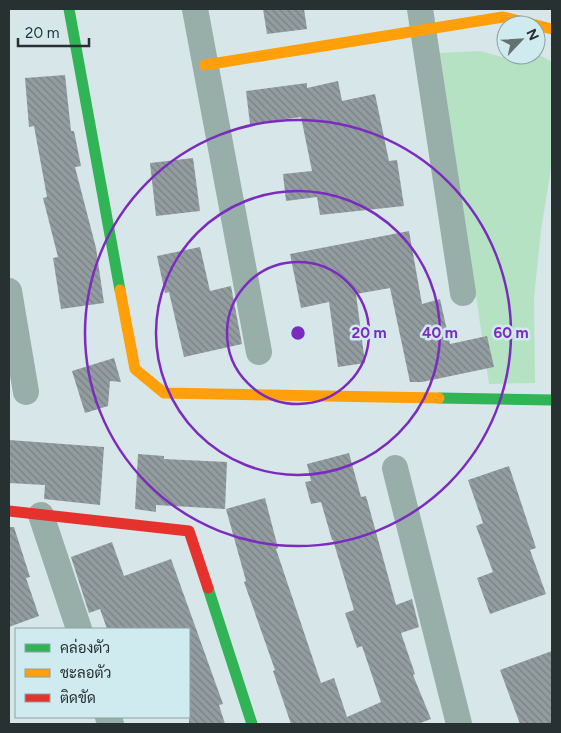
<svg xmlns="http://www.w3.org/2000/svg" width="561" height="733" font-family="Figtree,Sarabun,sans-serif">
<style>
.park{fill:#b5e2c2}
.building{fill:url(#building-back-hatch)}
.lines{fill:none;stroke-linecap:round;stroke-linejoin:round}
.street{stroke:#97aea9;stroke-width:26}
.fast{stroke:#30b455;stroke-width:11}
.slow{stroke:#ff9f0a;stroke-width:11}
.jam{stroke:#e5322d;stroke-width:11}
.ring{fill:none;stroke:#7b2cbf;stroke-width:2.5}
.centre{fill:#7b2cbf;stroke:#d0ebef;stroke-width:2.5}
.ring-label{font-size:15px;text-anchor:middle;font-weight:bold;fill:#7b2cbf;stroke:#d0ebef;stroke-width:5;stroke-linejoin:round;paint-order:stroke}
</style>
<defs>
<pattern id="building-back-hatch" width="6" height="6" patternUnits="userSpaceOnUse" patternTransform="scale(1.25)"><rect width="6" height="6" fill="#939da0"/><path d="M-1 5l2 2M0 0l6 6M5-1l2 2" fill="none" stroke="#788183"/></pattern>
</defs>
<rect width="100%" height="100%" fill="#d7e6e8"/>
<path class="park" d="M480 51 502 57 510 55H536V53L552 62V162L541 230 534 298 535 383 489 384 440 53Z"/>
<g class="building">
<path d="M263 9H304L307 29 267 34Z"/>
<path d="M65 75 71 131H74L81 166 75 167 96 248 104 303 61 309 53 258 58 257 43 198 47 197 34 126 29 127 25 78Z"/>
<path d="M338 81 342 101 375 94 389 161 397 160 404 206 320 215 317 197 286 201 283 174 312 171 301 117 250 124 246 91 307 83V88Z"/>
<path d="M193 158 200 211 156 216 150 163Z"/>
<path d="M409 231 422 304 440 299 450 344 487 336 494 367 422 382H410L390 288 356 294 365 363 338 367 329 302 301 308 290 254Z"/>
<path d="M200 247 210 291 231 286 242 344 184 357 169 292 165 293 157 256Z"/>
<path d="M114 358 121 382 110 381 108 406 85 413 72 371Z"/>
<path d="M9 440 104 447 100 505 44 499 45 485 9 483Z"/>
<path d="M349 453 361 497 366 496 396 605 412 599 419 627 401 633 415 674 413 675 431 719 418 724H291L273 671 275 670 244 582 246 581 226 509 265 498 278 548 276 549 321 683 334 678 347 717 381 702 362 646 357 648 345 613 354 610 333 540H332L321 502 311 504 305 482 311 481 307 464Z"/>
<path d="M138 454 164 456V459L227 462 225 509 156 505V512L135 509Z"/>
<path d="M509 466 536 548 530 550 546 594 490 614 477 578 493 572 476 526 483 523 468 480Z"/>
<path d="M9 527H14L30 577 26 578 39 616 9 627Z"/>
<path d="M112 542 124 576 171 559 223 704 219 705 225 724H189V629H107L100 609 89 613 71 557Z"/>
<path d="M552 651V724H520L500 670Z"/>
</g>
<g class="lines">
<g class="street">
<path d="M195 9 259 352"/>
<path d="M420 9 463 293"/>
<path d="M9 291 26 392"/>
<path d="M395 468 459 724"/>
<path d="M41 515 79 629"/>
<path d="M108 717 111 724"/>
</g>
<g class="fast">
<path d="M69 9 120 290"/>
<path d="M439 398 552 400"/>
<path d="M208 588 252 724"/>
</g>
<g class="slow">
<path d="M205 65 503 17 552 29"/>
<path d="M120 290 135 369 164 393 439 398"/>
</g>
<path class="jam" d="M9 511 189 531 208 588"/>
</g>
<g class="ring">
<circle cx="298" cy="333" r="71"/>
<circle cx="298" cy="333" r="142"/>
<circle cx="298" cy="333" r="213"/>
</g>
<circle cx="298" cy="333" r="8" class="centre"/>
<g class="ring-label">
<text x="369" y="338">20 m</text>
<text x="440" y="338">40 m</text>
<text x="511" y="338">60 m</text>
</g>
<rect width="561" height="733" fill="none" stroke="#273132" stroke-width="20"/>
<rect x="15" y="628" width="175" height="90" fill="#d0ebef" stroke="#8ca1a3"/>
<rect x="25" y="644" width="25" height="8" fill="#30b455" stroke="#8ca1a3"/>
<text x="60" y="653" font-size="15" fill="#273132">คล่องตัว</text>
<rect x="25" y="669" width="25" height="8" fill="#ff9f0a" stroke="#8ca1a3"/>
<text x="60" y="678" font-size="15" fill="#273132">ชะลอตัว</text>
<rect x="25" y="694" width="25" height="8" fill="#e5322d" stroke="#8ca1a3"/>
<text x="60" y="703" font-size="15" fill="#273132">ติดขัด</text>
<g transform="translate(521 40) rotate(65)"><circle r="24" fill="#d0ebef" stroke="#8ca1a3"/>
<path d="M0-4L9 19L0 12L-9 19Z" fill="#657072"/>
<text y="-8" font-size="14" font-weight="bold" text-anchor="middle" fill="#273132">N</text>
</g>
<path d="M18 38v8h71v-8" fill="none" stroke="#273132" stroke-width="2.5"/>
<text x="25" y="38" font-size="15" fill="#273132" stroke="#d0ebef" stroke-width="4" paint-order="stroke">20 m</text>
</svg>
